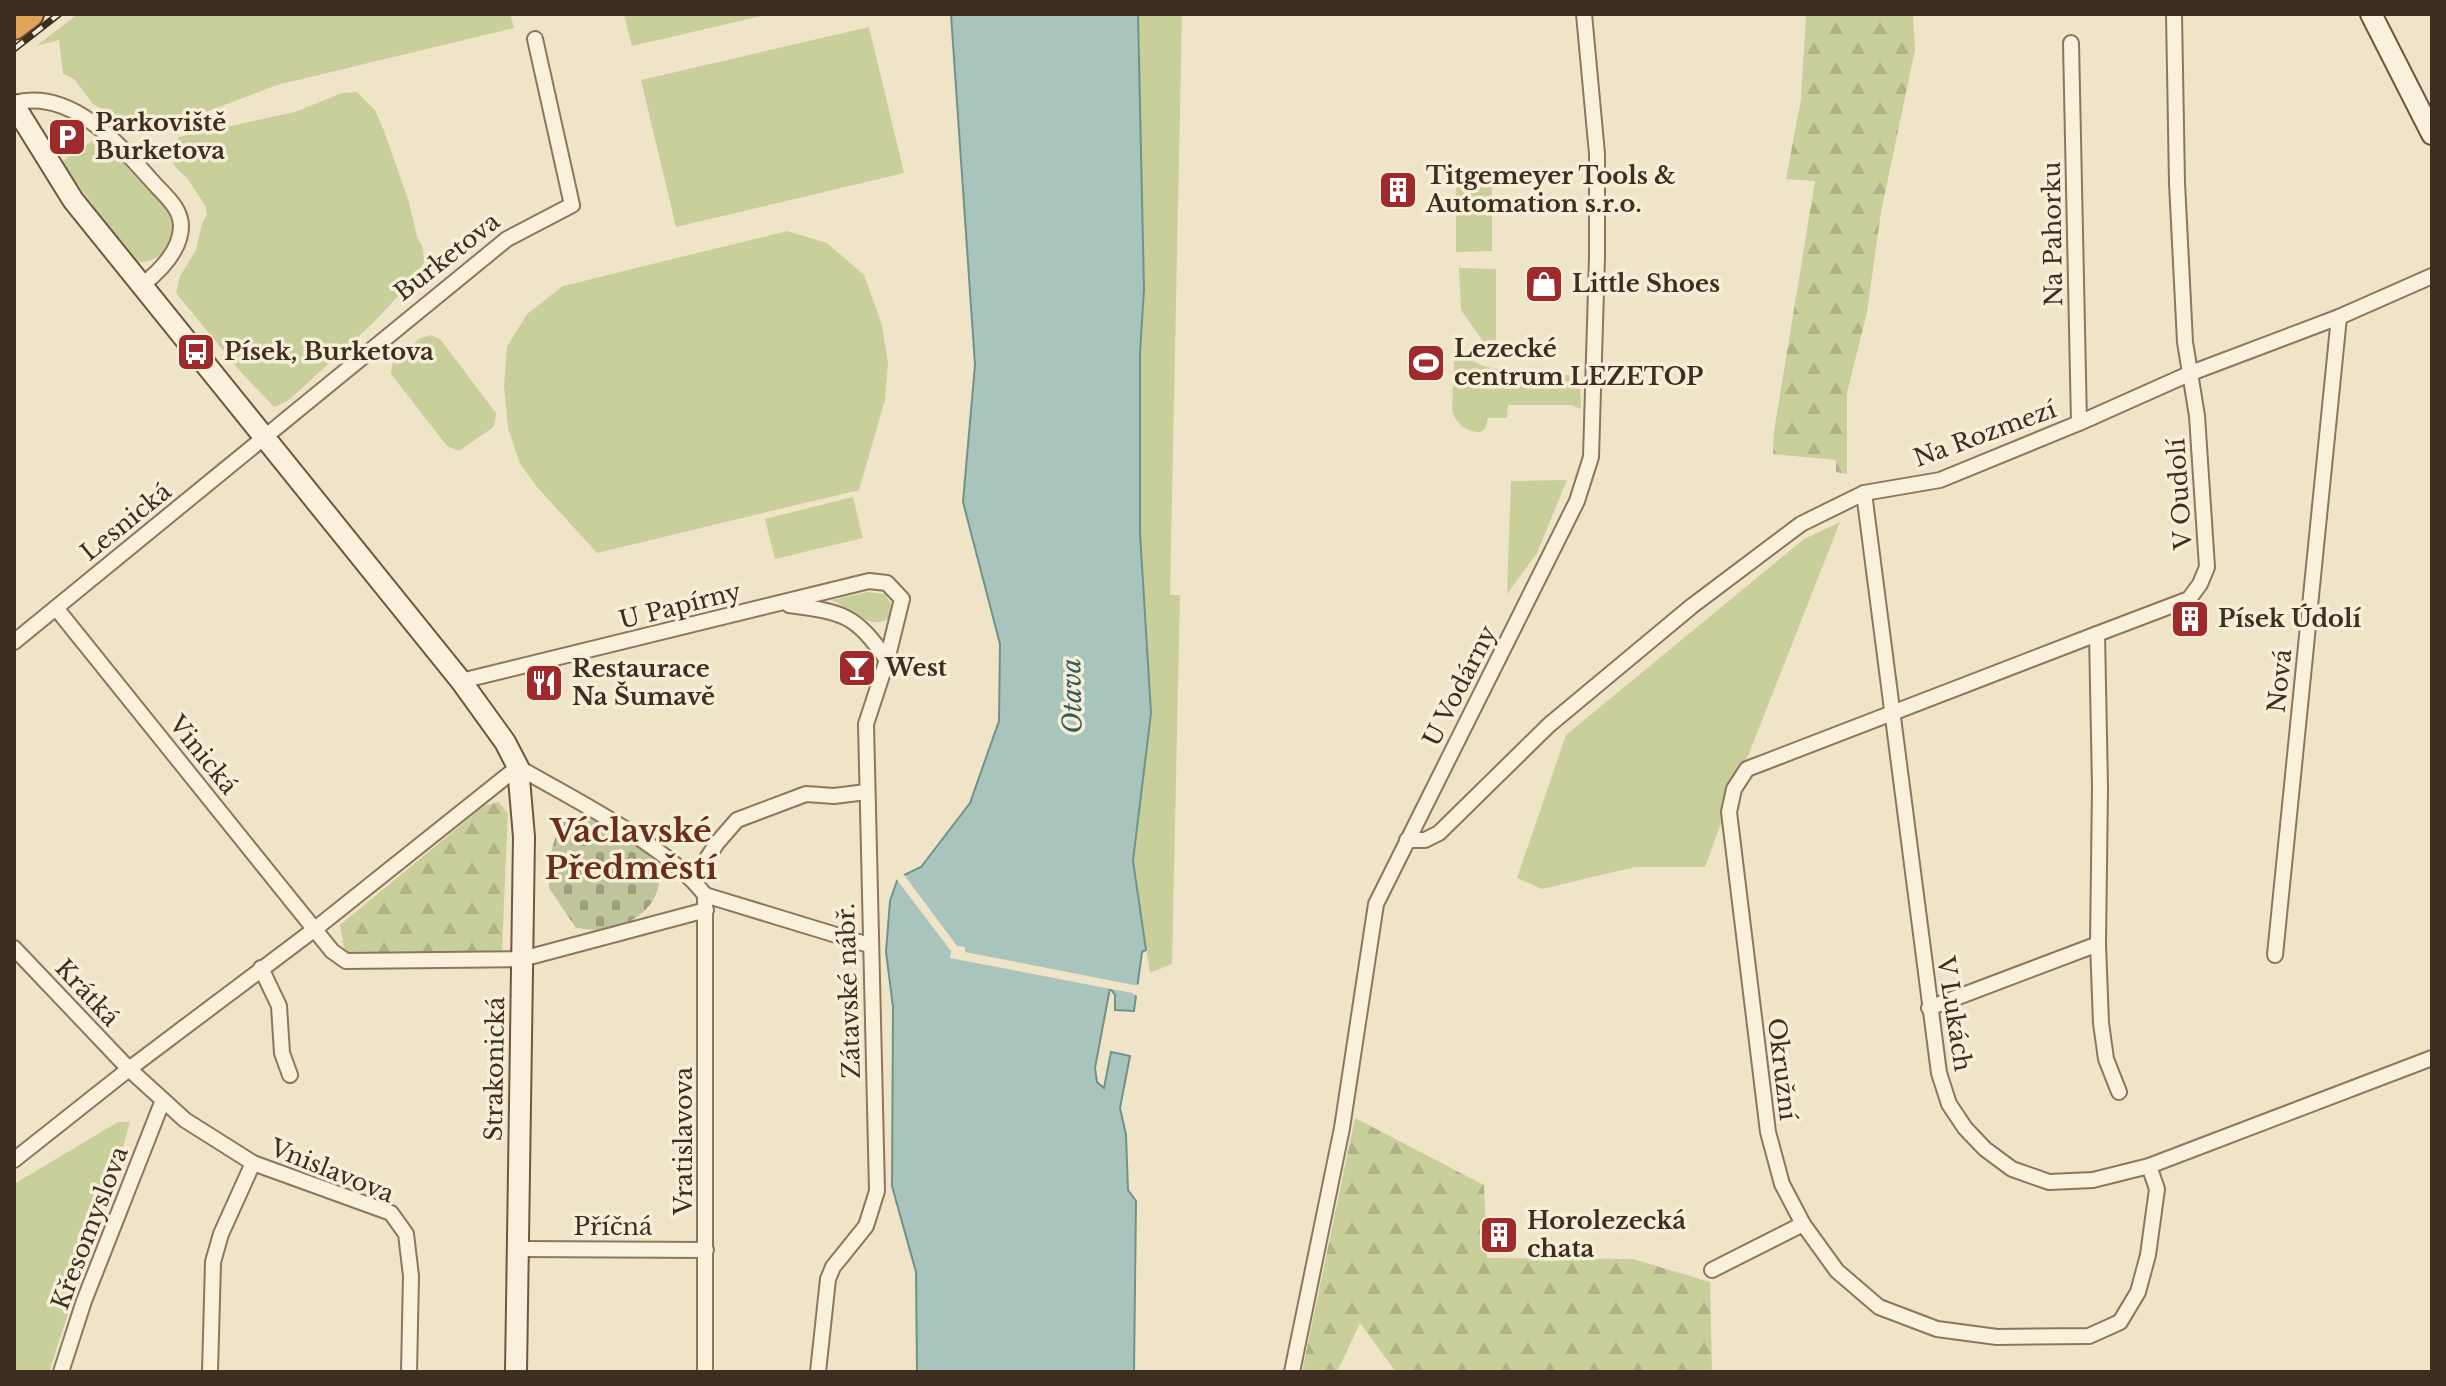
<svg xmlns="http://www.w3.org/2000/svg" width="2446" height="1386" font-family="'Libre Baskerville',serif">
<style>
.green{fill:#c9cf9b}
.forest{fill:url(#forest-firs)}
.cemetery{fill:url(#cemetery-stones)}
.water{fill:#a9c4bc;stroke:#6f938a;stroke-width:2}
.pier{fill:#f0e4c8}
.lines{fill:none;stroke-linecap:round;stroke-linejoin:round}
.street-casing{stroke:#8d765c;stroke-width:18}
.secondary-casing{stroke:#6f573f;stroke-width:24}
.highway-casing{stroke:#5b4430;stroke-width:30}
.street{stroke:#faf1dc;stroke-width:14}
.secondary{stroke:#faf1dc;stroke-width:20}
.highway{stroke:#e0a458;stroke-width:26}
.rail-casing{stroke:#3d2e20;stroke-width:7}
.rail{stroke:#f7eed8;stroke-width:4;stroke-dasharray:12;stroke-linecap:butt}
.labels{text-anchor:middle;stroke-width:7;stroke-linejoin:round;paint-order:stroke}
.poi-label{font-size:24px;font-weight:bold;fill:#3d2e20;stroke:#f7eed8;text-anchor:start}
.street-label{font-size:24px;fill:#3d2e20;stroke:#f7eed8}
.water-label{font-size:26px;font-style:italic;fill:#2f5d5a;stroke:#f7eed8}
.district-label{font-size:32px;font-weight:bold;fill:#6b2e1e;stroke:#f7eed8}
</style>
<defs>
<pattern id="forest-firs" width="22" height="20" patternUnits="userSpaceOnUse" patternTransform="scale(2)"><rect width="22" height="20" fill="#c9cf9b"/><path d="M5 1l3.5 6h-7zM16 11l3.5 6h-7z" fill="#aeb285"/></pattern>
<pattern id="cemetery-stones" width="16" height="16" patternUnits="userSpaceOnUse" patternTransform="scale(2)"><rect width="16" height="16" fill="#bfc49a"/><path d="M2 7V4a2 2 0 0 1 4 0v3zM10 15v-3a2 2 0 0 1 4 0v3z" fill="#9ca07d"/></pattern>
</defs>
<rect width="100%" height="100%" fill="#f0e4c8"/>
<g class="green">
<path d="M78 14H510L514 28 277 85 180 122 148 124 120 119 93 104 74 79 63 74 59 40 36 46Z"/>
<path d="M624 14H771L632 46Z"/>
<path d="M1138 14H1182L1170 595H1180L1172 964 1150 973 1133 861 1151 713 1140 533V353L1144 289Z"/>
<path d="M869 27 904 173 676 227 641 80Z"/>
<path d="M357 92 375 110 384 131 409 202 417 237 423 248 424 263 413 280 373 323 289 400 274 407 239 370 176 293 180 276 196 250 202 224 207 214 205 205 187 178 175 167 171 155 173 144 179 137 295 112 342 93Z"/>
<path d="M94 140 93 144C99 146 105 146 110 150 124 161 170 203 173 218 179 244 159 264 135 262L61 162Z"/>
<path d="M1462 181H1492V251L1456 252V189Z"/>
<path d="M787 231 827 243 864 275 882 325 888 363 885 400 859 490 597 553 537 487 520 464 508 428 504 386 507 347 527 314 563 286Z"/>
<path d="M1459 268 1496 269V345L1483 341 1461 310Z"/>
<path d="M430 335 440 339 496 413 495 423 492 428 459 451 447 446 391 374 393 361 419 339Z"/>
<path d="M1468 357C1487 373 1512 369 1536 370 1550 371 1565 375 1580 377L1581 409 1571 405H1508L1507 418H1488L1485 429 1480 432C1466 432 1456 424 1452 411L1454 361Z"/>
<path d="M1567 480 1537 553 1507 594 1511 481Z"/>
<path d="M853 497 863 538 775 559 765 519Z"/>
<path d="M1840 522 1748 756 1725 788 1723 818 1705 867H1635L1542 889 1517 878 1566 735 1804 539Z"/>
<path d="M868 592 885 594 891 604 890 618C868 632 852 608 831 600Z"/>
<path d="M118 1122H130L107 1205 89 1249 49 1372H14V1184Z"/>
</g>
<g class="forest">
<path d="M1806 14H1913L1915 50 1881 212 1867 312 1847 393V474L1836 472V460L1773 454 1774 431 1815 181 1786 179 1801 99Z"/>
<path d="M499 802 508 814 502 951 345 955 340 925 484 806Z"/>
<path d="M1355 1118 1484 1185 1487 1258 1633 1259 1710 1282 1712 1372H1396L1360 1323 1337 1372H1302Z"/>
</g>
<path class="cemetery" d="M572 815C578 815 585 815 591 817 610 823 653 849 658 870 665 901 636 924 607 929 597 931 586 929 576 928L549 888 550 856 559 825Z"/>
<path class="water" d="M951 14H1138L1144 289 1140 353V533L1151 713 1133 861 1146 950 1142 952 1134 1011 1115 1010V995L1110 988 1095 1068 1097 1082 1104 1088 1111 1052 1130 1056 1120 1108 1126 1135 1128 1190 1136 1201 1134 1372H917L916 1272 892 1186 893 1007 886 952 890 901 898 878 921 867 970 803 999 721 1000 644 963 502 975 365Z"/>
<path class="pier" d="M902 872 957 946 965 947V952L1134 985 1142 984 1139 997 1132 993 950 958 951 951 894 876Z"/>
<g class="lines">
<g class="street-casing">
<g id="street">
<path d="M2071 43 2079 423"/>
<path d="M14 103C71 88 118 143 152 181 163 194 181 207 181 226 181 251 159 272 141 286"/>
<path d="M1864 493 1939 1073 1949 1104 1965 1128 1985 1149 2012 1169 2049 1182 2093 1180 2149 1166 2432 1058"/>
<path d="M789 605C843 612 855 614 887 660"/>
<path d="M56 608 332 951 346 961 522 959 706 910"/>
<path d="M2097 634 1747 769 1734 789 1729 812 1768 1132 1782 1184 1803 1224 1837 1271 1879 1307 1937 1329 1997 1337 2089 1336 2120 1322 2138 1292 2148 1255 2157 1189 2149 1166"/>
<path d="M14 642 507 239 572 205 535 39"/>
<path d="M461 681 869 581 887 583 902 599 887 660 866 724 877 1191 866 1226 833 1267 828 1279 818 1372"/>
<path d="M1407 840H1425L1439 833 1549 725 1692 606 1801 524 1864 493 1940 480 2079 423 2191 373 2339 317 2432 276"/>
<path d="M693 880 717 843 737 820 806 794 834 796 866 792"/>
<path d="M705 895 869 945"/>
<path d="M14 948 129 1069 185 1120 253 1163 391 1213 406 1234 411 1276 409 1372"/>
<path d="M2275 955 2339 317"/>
<path d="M261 968 279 1006 282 1053 290 1075"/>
<path d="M1929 1008 2098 944"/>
<path d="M2119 1092 2106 1059 2101 1023 2098 944 2100 787 2097 634 2189 599 2200 584 2207 567 2197 416 2185 342 2177 183 2174 14"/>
<path d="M14 1160 129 1069 315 929 518 767C574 800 667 845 705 895V1372"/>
<path d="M520 1249 706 1250"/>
<path d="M1712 1270 1803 1224"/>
<path d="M61 1372 84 1301 163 1100"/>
<path d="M210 1372 213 1262 221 1234 253 1163"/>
<path d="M1292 1372 1342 1128 1376 904 1577 501 1591 457 1597 257V154L1584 14"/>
</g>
</g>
<g class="secondary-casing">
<g id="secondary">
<path d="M2371 14 2432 134"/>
<path d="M14 105 73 200 461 681 505 742 518 767 524 837 516 1372"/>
</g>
</g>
<g class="highway-casing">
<path id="highway" d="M14 26 30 14"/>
</g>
<use href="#street" class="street"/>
<use href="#secondary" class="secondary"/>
<use href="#highway" class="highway"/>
<g class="rail-casing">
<path id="rail" d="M14 49 59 14"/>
</g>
<use href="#rail" class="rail"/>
</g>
<defs>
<g id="parking-square" transform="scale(2)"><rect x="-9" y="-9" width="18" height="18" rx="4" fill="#9e2a2b" stroke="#f7eed8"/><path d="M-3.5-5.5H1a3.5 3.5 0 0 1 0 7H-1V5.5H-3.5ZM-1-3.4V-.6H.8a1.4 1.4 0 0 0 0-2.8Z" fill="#fff"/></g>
<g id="building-square" transform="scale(2)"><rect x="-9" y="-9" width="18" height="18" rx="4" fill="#9e2a2b" stroke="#f7eed8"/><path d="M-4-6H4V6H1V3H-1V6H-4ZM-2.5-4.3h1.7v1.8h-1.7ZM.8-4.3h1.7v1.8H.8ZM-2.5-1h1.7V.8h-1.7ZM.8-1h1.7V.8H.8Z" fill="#fff"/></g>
<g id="shop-square" transform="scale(2)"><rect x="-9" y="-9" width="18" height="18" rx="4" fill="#9e2a2b" stroke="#f7eed8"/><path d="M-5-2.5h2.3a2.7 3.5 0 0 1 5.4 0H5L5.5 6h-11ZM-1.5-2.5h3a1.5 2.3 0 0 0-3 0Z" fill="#fff"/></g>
<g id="bus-square" transform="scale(2)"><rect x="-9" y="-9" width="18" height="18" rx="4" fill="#9e2a2b" stroke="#f7eed8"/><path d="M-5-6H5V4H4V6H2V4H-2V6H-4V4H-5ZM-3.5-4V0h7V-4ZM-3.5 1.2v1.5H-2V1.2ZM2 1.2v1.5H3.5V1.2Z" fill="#fff"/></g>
<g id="stadium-square" transform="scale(2)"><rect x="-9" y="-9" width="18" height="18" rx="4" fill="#9e2a2b" stroke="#f7eed8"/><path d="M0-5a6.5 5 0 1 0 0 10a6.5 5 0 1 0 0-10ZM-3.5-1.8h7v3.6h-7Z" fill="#fff"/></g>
<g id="bar-square" transform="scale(2)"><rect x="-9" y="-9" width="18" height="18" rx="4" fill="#9e2a2b" stroke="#f7eed8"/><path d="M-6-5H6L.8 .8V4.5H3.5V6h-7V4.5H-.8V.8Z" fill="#fff"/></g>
<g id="restaurant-square" transform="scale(2)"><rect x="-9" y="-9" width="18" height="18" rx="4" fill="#9e2a2b" stroke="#f7eed8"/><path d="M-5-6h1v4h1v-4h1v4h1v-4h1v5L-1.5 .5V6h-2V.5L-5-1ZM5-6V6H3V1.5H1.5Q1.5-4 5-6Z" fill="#fff"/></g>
</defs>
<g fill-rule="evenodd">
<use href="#parking-square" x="67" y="137"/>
<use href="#building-square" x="1398" y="190"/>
<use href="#shop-square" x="1544" y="284"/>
<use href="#bus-square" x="196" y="352"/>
<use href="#stadium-square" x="1426" y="363"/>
<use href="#building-square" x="2190" y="619"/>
<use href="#bar-square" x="857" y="668"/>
<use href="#restaurant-square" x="544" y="683"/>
<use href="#building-square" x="1499" y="1235"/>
</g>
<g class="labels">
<g class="poi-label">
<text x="95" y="131">Parkoviště<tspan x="95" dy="28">Burketova</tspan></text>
<text x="1426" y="184">Titgemeyer Tools &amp;<tspan x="1426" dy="28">Automation s.r.o.</tspan></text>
<text x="1572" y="292">Little Shoes</text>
<text x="1454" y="357">Lezecké<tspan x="1454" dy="28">centrum LEZETOP</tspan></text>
<text x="224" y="360">Písek, Burketova</text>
<text x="2218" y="627">Písek Údolí</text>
<text x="885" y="676">West</text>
<text x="572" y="677">Restaurace<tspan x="572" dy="28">Na Šumavě</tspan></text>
<text x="1527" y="1229">Horolezecká<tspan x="1527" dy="28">chata</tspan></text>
</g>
<g class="street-label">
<text transform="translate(2053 234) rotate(-91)" y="8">Na Pahorku</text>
<text transform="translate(447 257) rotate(-38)" y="8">Burketova</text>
<text transform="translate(1985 434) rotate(-20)" y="8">Na Rozmezí</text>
<text transform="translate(2180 494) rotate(-94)" y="8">V Oudolí</text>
<text transform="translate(126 522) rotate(-39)" y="8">Lesnická</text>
<text transform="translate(680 606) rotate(-14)" y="8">U Papírny</text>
<text transform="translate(2280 681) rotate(-84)" y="8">Nová</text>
<text transform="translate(1460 686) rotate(-63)" y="8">U Vodárny</text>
<text transform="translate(203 755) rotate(51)" y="8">Vinická</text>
<text transform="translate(849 991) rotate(-92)" y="8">Zátavské nábř.</text>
<text transform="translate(87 993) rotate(47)" y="8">Krátká</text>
<text transform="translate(1954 1014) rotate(81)" y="8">V Lukách</text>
<text transform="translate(495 1069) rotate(-89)" y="8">Strakonická</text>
<text transform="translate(1782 1069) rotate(83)" y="8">Okružní</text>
<text transform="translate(684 1141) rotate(-90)" y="8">Vratislavova</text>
<text transform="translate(332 1171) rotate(22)" y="8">Vnislavova</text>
<text x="613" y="1235">Příčná</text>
<text transform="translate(90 1228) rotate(-69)" y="8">Křesomyslova</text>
</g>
<g class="water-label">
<text transform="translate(1072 696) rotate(-91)" y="9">Otava</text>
</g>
<g class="district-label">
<text x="631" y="842">Václavské<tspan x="631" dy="37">Předměstí</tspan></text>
</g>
</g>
<rect width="2446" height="1386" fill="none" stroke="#3d2e20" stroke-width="32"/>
</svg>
